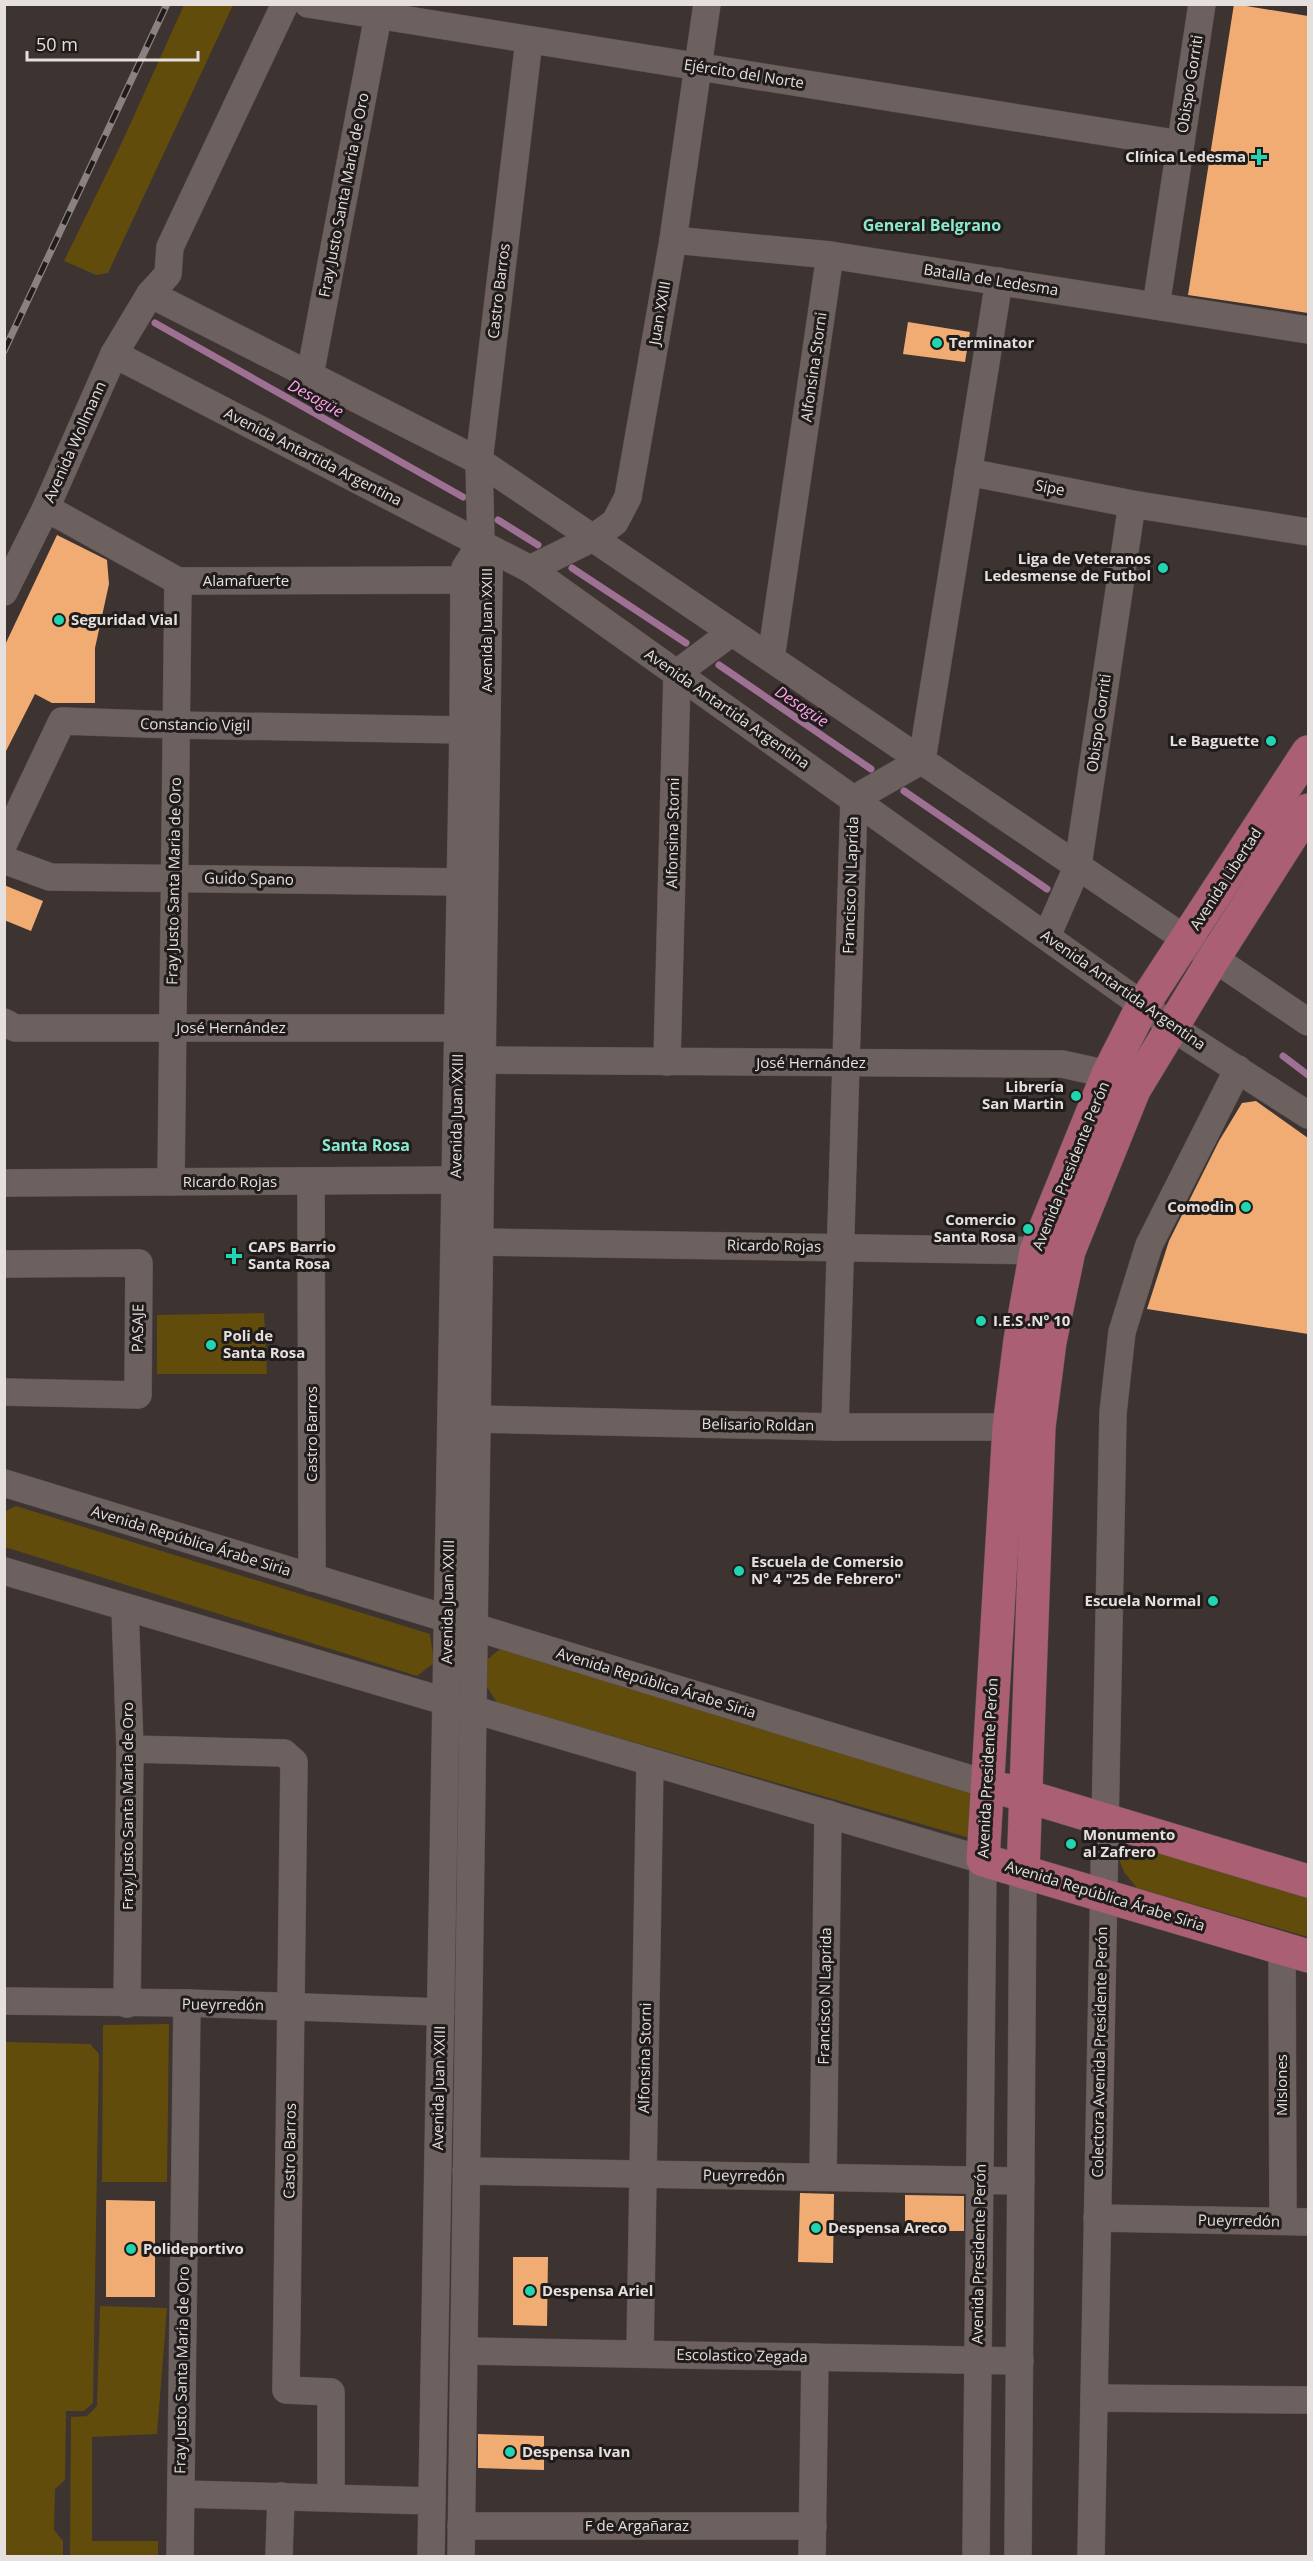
<svg xmlns="http://www.w3.org/2000/svg" width="1313" height="2561" font-family="'Open Sans',sans-serif">
<style>
.green{fill:#614c0c}
.lines{fill:none;stroke-linecap:round;stroke-linejoin:round}
.stream{stroke:#9e7093;stroke-width:7}
.building{fill:#f1ac73}
.minor-casing{stroke:#5a514f;stroke-width:28}
.major-casing{stroke:#5a514f;stroke-width:34}
.minor{stroke:#6d615f;stroke-width:27}
.major{stroke:#aa5f73;stroke-width:33}
.rail-casing{stroke:#8b8280;stroke-width:7}
.rail{stroke:#201c1b;stroke-width:4.5;stroke-dasharray:14;stroke-linecap:butt}
.poi-dot{fill:#21d5b0;stroke:#201c1b;stroke-width:2}
.labels{text-anchor:middle;stroke-width:6;stroke-linejoin:round;paint-order:stroke}
.street-label{font-size:15px;fill:#e5dfdd;stroke:#201c1b}
.poi-label{font-size:15px;font-weight:bold;fill:#e5dfdd;stroke:#201c1b;text-anchor:start}
.neighbourhood-label{font-size:16px;font-weight:bold;fill:#89e9ce;stroke:#201c1b}
.water-label{font-size:16px;font-style:italic;fill:#ffa4ec;stroke:#201c1b}
</style>
<rect width="100%" height="100%" fill="#3d3330"/>
<g class="green">
<path d="M184 5H233L108 273 96 275 64 261 123 140Z"/>
<path d="M264 1313 267 1374H157V1315Z"/>
<path d="M16 1506 430 1634 434 1663 417 1676 5 1547 4 1512Z"/>
<path d="M500 1649 976 1794 970 1838 497 1703 484 1682 483 1663Z"/>
<path d="M1144 1846 1308 1890V1937L1137 1888 1124 1872 1119 1859Z"/>
<path d="M169 2024 167 2182H102L103 2025Z"/>
<path d="M5 2042 90 2044 99 2054 93 2403 84 2411H66L65 2480 55 2489 54 2530 63 2541V2556H5Z"/>
<path d="M100 2306 167 2308 157 2434 92 2437V2541H158V2556H70L71 2417 87 2416 97 2406Z"/>
</g>
<g class="lines">
<g class="stream">
<path d="M155 323 463 497"/>
<path d="M498 520 538 545"/>
<path d="M572 568 686 643"/>
<path d="M719 665 871 769"/>
<path d="M904 791 1047 889"/>
<path d="M1283 1056 1308 1075"/>
</g>
</g>
<g class="building">
<path d="M1234 4 1308 16V313L1188 295Z"/>
<path d="M908 322 970 332 965 362 903 354Z"/>
<path d="M57 535 107 560 109 584 95 648V703H52L35 694 4 755V647Z"/>
<path d="M4 885 43 901 31 931 4 920Z"/>
<path d="M1256 1101 1308 1138V1334L1147 1309 1169 1241 1219 1141 1242 1103Z"/>
<path d="M800 2193 834 2194 833 2263 798 2262Z"/>
<path d="M905 2195 964 2196V2231H905Z"/>
<path d="M106 2200 155 2201V2297H106Z"/>
<path d="M513 2257H548L547 2326 513 2325Z"/>
<path d="M478 2434 544 2436V2470L478 2468Z"/>
</g>
<g class="lines">
<g class="minor-casing">
<g id="minor">
<path d="M308 4 1180 144"/>
<path d="M673 240 830 255 1308 330"/>
<path d="M150 294 479 461 1308 1022"/>
<path d="M1156 306 1202 4"/>
<path d="M114 354 530 569 1190 1039 1308 1115"/>
<path d="M310 375 378 16"/>
<path d="M968 472 1132 504 1308 532"/>
<path d="M46 508 178 581 464 580"/>
<path d="M530 569 593 538 615 522 628 497 673 240 707 4"/>
<path d="M4 592 46 508 114 354 150 294 168 274 170 247 285 4"/>
<path d="M771 658 830 255"/>
<path d="M4 843 62 721 176 725 463 730"/>
<path d="M4 860 50 877 461 882"/>
<path d="M1047 936 1078 865 1132 504"/>
<path d="M4 1022 15 1028H458"/>
<path d="M482 1060 1062 1064 1108 1074 1125 1085"/>
<path d="M667 1062 677 673 732 632"/>
<path d="M171 1182 178 581"/>
<path d="M311 1182 312 1578"/>
<path d="M4 1183 456 1180"/>
<path d="M479 1242 1056 1251"/>
<path d="M4 1264 139 1263 138 1395 4 1392"/>
<path d="M477 1419 835 1427H1029"/>
<path d="M835 1427 854 799 922 760 999 281"/>
<path d="M4 1483 987 1784"/>
<path d="M4 1571 983 1860 976 2556"/>
<path d="M125 1607 130 1749 127 2004"/>
<path d="M130 1749 284 1753 294 1762 286 2390 331 2392V2497"/>
<path d="M1282 1948 1283 2221"/>
<path d="M4 2001 187 2003 441 2012"/>
<path d="M466 2171 1021 2181"/>
<path d="M823 2177 828 1814"/>
<path d="M1097 2218 1308 2222"/>
<path d="M464 2351 1020 2361"/>
<path d="M640 2354 650 1762"/>
<path d="M1094 2398 1308 2400"/>
<path d="M181 2494 432 2501"/>
<path d="M461 2526H813"/>
<path d="M180 2556 187 2003"/>
<path d="M279 2556 281 2496"/>
<path d="M431 2556 463 730 464 580 465 568 481 543"/>
<path d="M461 2556 489 571 481 543 479 461 529 40"/>
<path d="M812 2556 815 2357"/>
<path d="M1018 2556 1023 1872"/>
<path d="M1091 2556 1113 1413 1122 1332 1149 1245 1238 1069"/>
</g>
</g>
<g class="major-casing">
<g id="major">
<path d="M1308 752 1143 1005 1108 1074 1036 1251 1020 1340 1009 1427 983 1860 1308 1956"/>
<path d="M1006 1790 1308 1881"/>
<path d="M1023 1872 1039 1427 1050 1342 1069 1251 1134 1090 1214 958 1308 810"/>
</g>
</g>
<use href="#minor" class="minor"/>
<use href="#major" class="major"/>
<g class="rail-casing">
<path id="rail" d="M4 351 167 4"/>
</g>
<use href="#rail" class="rail"/>
</g>
<g class="poi-dot">
<path d="M1256 148h6v6h6v6h-6v6h-6v-6h-6v-6h6z"/>
<circle cx="937" cy="343" r="6"/>
<circle cx="1163" cy="568" r="6"/>
<circle cx="59" cy="620" r="6"/>
<circle cx="1271" cy="741" r="6"/>
<circle cx="1076" cy="1096" r="6"/>
<circle cx="1246" cy="1207" r="6"/>
<circle cx="1028" cy="1229" r="6"/>
<path d="M231 1247h6v6h6v6h-6v6h-6v-6h-6v-6h6z"/>
<circle cx="981" cy="1321" r="6"/>
<circle cx="211" cy="1345" r="6"/>
<circle cx="739" cy="1571" r="6"/>
<circle cx="1213" cy="1601" r="6"/>
<circle cx="1071" cy="1844" r="6"/>
<circle cx="816" cy="2228" r="6"/>
<circle cx="131" cy="2249" r="6"/>
<circle cx="530" cy="2291" r="6"/>
<circle cx="510" cy="2452" r="6"/>
</g>
<g class="labels">
<g class="street-label">
<text transform="translate(744 74) rotate(9)" y="5">Ejército del Norte</text>
<text transform="translate(1190 84) rotate(-81)" y="5">Obispo Gorriti</text>
<text transform="translate(344 195) rotate(-79)" y="5">Fray Justo Santa Maria de Oro</text>
<text transform="translate(991 280) rotate(9)" y="5">Batalla de Ledesma</text>
<text transform="translate(499 291) rotate(-83)" y="5">Castro Barros</text>
<text transform="translate(660 313) rotate(-80)" y="5">Juan XXIII</text>
<text transform="translate(814 367) rotate(-82)" y="5">Alfonsina Storni</text>
<text transform="translate(75 442) rotate(-66)" y="5">Avenida Wollmann</text>
<text transform="translate(313 457) rotate(27)" y="5">Avenida Antartida Argentina</text>
<text transform="translate(1050 488) rotate(11)" y="5">Sipe</text>
<text x="246" y="586">Alamafuerte</text>
<text transform="translate(487 630) rotate(-90)" y="5">Avenida Juan XXIII</text>
<text transform="translate(727 709) rotate(35)" y="5">Avenida Antartida Argentina</text>
<text transform="translate(1099 723) rotate(-82)" y="5">Obispo Gorriti</text>
<text transform="translate(195 725) rotate(1)" y="5">Constancio Vigil</text>
<text transform="translate(673 833) rotate(-89)" y="5">Alfonsina Storni</text>
<text transform="translate(249 879) rotate(1)" y="5">Guido Spano</text>
<text transform="translate(1226 879) rotate(-57)" y="5">Avenida Libertad</text>
<text transform="translate(174 881) rotate(-89)" y="5">Fray Justo Santa Maria de Oro</text>
<text transform="translate(851 885) rotate(-88)" y="5">Francisco N Laprida</text>
<text transform="translate(1123 990) rotate(35)" y="5">Avenida Antartida Argentina</text>
<text x="231" y="1033">José Hernández</text>
<text x="811" y="1068">José Hernández</text>
<text transform="translate(457 1116) rotate(-89)" y="5">Avenida Juan XXIII</text>
<text transform="translate(1071 1166) rotate(-68)" y="5">Avenida Presidente Perón</text>
<text x="230" y="1187">Ricardo Rojas</text>
<text transform="translate(774 1246) rotate(1)" y="5">Ricardo Rojas</text>
<text transform="translate(138 1328) rotate(-89)" y="5">PASAJE</text>
<text transform="translate(758 1425) rotate(1)" y="5">Belisario Roldan</text>
<text transform="translate(312 1434) rotate(-90)" y="5">Castro Barros</text>
<text transform="translate(191 1541) rotate(17)" y="5">Avenida República Árabe Siria</text>
<text transform="translate(448 1602) rotate(-89)" y="5">Avenida Juan XXIII</text>
<text transform="translate(656 1683) rotate(17)" y="5">Avenida República Árabe Siria</text>
<text transform="translate(988 1768) rotate(-87)" y="5">Avenida Presidente Perón</text>
<text transform="translate(128 1806) rotate(-90)" y="5">Fray Justo Santa Maria de Oro</text>
<text transform="translate(1105 1896) rotate(17)" y="5">Avenida República Árabe Siria</text>
<text transform="translate(825 1996) rotate(-89)" y="5">Francisco N Laprida</text>
<text transform="translate(223 2005) rotate(1)" y="5">Pueyrredón</text>
<text transform="translate(1100 2052) rotate(-89)" y="5">Colectora Avenida Presidente Perón</text>
<text transform="translate(645 2058) rotate(-89)" y="5">Alfonsina Storni</text>
<text transform="translate(1282 2085) rotate(-90)" y="5">Misiones</text>
<text transform="translate(439 2088) rotate(-89)" y="5">Avenida Juan XXIII</text>
<text transform="translate(290 2151) rotate(-89)" y="5">Castro Barros</text>
<text transform="translate(744 2176) rotate(1)" y="5">Pueyrredón</text>
<text transform="translate(1239 2221) rotate(1)" y="5">Pueyrredón</text>
<text transform="translate(979 2254) rotate(-89)" y="5">Avenida Presidente Perón</text>
<text transform="translate(742 2356) rotate(1)" y="5">Escolastico Zegada</text>
<text transform="translate(182 2370) rotate(-89)" y="5">Fray Justo Santa Maria de Oro</text>
<text x="637" y="2531">F de Argañaraz</text>
</g>
<g class="poi-label">
<text x="1246" y="162" text-anchor="end">Clínica Ledesma</text>
<text x="949" y="348">Terminator</text>
<text x="1151" y="564" text-anchor="end">Liga de Veteranos<tspan x="1151" dy="17">Ledesmense de Futbol</tspan></text>
<text x="71" y="625">Seguridad Vial</text>
<text x="1259" y="746" text-anchor="end">Le Baguette</text>
<text x="1064" y="1092" text-anchor="end">Librería<tspan x="1064" dy="17">San Martin</tspan></text>
<text x="1234" y="1212" text-anchor="end">Comodin</text>
<text x="1016" y="1225" text-anchor="end">Comercio<tspan x="1016" dy="17">Santa Rosa</tspan></text>
<text x="248" y="1252">CAPS Barrio<tspan x="248" dy="17">Santa Rosa</tspan></text>
<text x="993" y="1326">I.E.S .Nº 10</text>
<text x="223" y="1341">Poli de<tspan x="223" dy="17">Santa Rosa</tspan></text>
<text x="751" y="1567">Escuela de Comersio<tspan x="751" dy="17">Nº 4 "25 de Febrero"</tspan></text>
<text x="1201" y="1606" text-anchor="end">Escuela Normal</text>
<text x="1083" y="1840">Monumento<tspan x="1083" dy="17">al Zafrero</tspan></text>
<text x="828" y="2233">Despensa Areco</text>
<text x="143" y="2254">Polideportivo</text>
<text x="542" y="2296">Despensa Ariel</text>
<text x="522" y="2457">Despensa Ivan</text>
</g>
<g class="neighbourhood-label">
<text x="932" y="231">General Belgrano</text>
<text x="366" y="1151">Santa Rosa</text>
</g>
<g class="water-label">
<text transform="translate(316 398) rotate(29)" y="6">Desagüe</text>
<text transform="translate(802 706) rotate(34)" y="6">Desagüe</text>
</g>
</g>
<rect width="1313" height="2561" fill="none" stroke="#e5dfdd" stroke-width="12"/>
<path d="M27 51v9h171v-9" fill="none" stroke="#e5dfdd" stroke-width="3"/>
<text x="36" y="51" font-size="18" fill="#e5dfdd" stroke="#201c1b" stroke-width="4.5" paint-order="stroke">50 m</text>
</svg>
